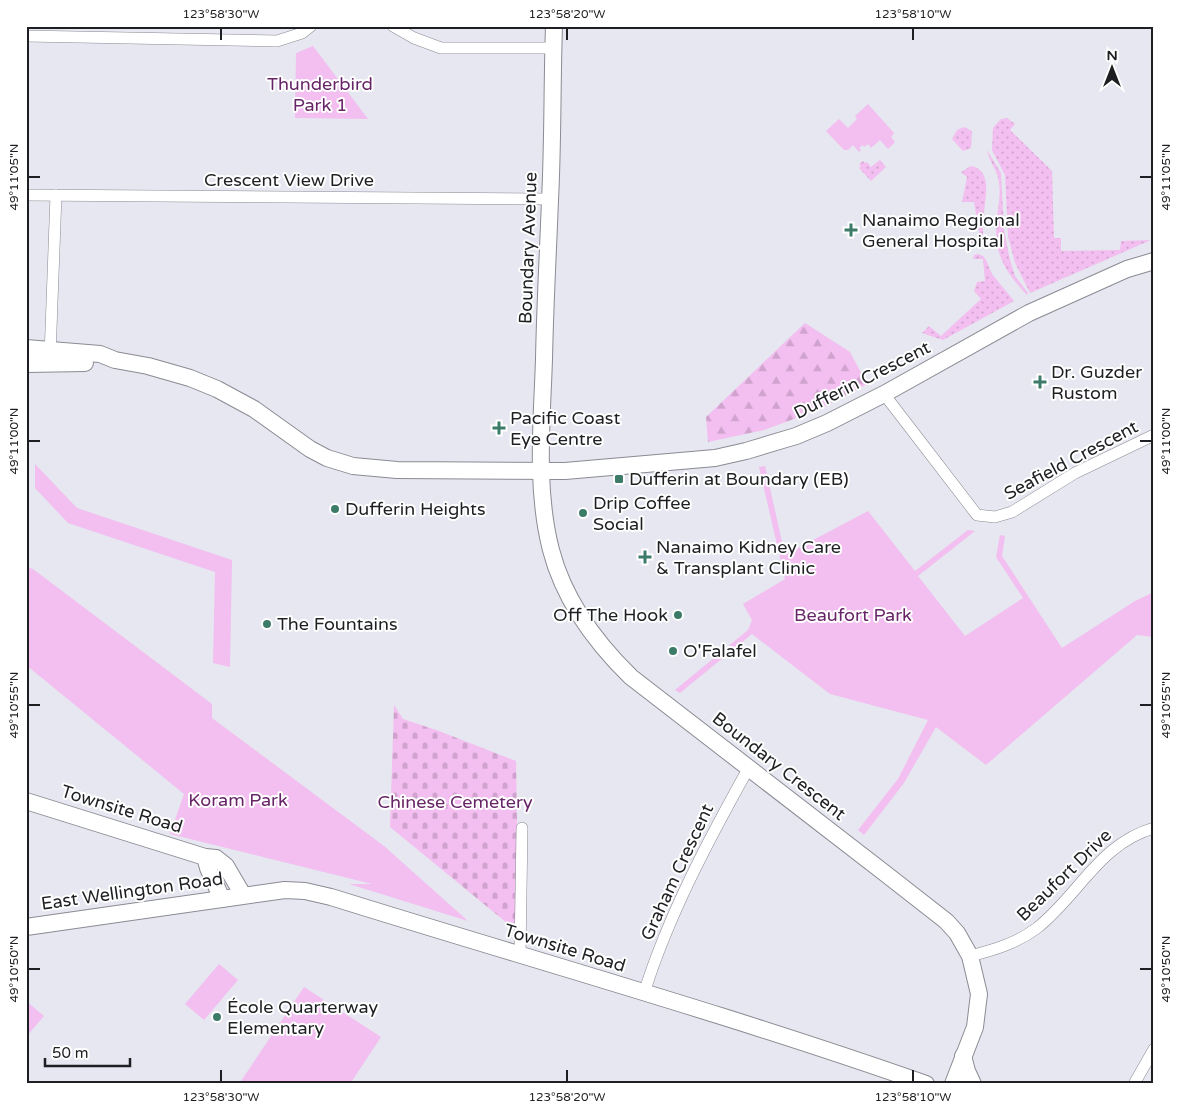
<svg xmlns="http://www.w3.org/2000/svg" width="1180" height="1110" font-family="'Varela Round',sans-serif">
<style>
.grass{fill:url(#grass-dots)}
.forest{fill:url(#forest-firs)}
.cemetery{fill:url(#cemetery-stones)}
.green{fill:#f3bef0}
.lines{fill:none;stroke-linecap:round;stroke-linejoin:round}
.street-casing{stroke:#8a8b93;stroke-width:12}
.secondary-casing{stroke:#8a8b93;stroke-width:18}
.street{stroke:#fff;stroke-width:11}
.secondary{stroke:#fff;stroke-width:16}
.ticks{fill:none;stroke:#1e1f22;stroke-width:2}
.poi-dot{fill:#3d7b69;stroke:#fff;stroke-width:2}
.labels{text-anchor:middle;stroke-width:4;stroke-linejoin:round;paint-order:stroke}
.park-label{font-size:18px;fill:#672567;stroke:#fff}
.street-label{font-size:18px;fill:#1e1f22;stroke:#fff}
.poi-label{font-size:18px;fill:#1e1f22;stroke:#fff;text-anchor:start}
.neatline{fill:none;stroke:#1e1f22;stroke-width:2}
.ticks-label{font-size:12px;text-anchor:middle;fill:#1e1f22}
</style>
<defs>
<pattern id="grass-dots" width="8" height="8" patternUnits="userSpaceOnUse" patternTransform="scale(1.25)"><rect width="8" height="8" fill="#f3bef0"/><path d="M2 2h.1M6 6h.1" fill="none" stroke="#d0a3ce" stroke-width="1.8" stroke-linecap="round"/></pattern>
<pattern id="forest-firs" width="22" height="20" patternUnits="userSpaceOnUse" patternTransform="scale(1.25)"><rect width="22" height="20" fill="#f3bef0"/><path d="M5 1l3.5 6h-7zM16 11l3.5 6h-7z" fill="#d0a3ce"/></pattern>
<pattern id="cemetery-stones" width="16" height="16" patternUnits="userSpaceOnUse" patternTransform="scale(1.25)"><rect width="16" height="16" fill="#f3bef0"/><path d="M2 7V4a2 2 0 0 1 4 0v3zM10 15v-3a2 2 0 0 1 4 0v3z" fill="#d0a3ce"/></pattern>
</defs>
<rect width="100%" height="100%" fill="#e6e7f0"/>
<g class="grass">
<path d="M1007 118 1015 124 1010 130 1052 171 1054 238H1061V251L1120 250 1121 241 1151 240 1030 293 1015 263 1008 236 1005 175 992 150 993 128 1001 119Z"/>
<path d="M964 127 972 131 971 148 963 151 952 139 957 130Z"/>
<path d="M987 150 1001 173 1004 229 1009 256 1015 276 1028 293 1027 295C1004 270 993 253 997 218 998 207 1001 194 999 183 998 170 989 162 987 150Z"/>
<path d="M880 160 886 167 871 181 859 168 861 166 859 164 863 161 865 163 867 162 871 167Z"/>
<path d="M971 166C993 170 985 198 984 214 983 223 983 232 983 241L971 244 970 239 980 238 974 202H962L967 177 961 172Z"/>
<path d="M978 254 983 256 986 260 992 274 1014 301 943 340 922 333 929 326 941 336 981 299 974 291 977 282 985 281 983 259H974L973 258 974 255Z"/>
</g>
<path class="forest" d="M805 323 850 352 867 384 818 410 764 430 708 442 706 417Z"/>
<path class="cemetery" d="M394 705 403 719 439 731 516 761 519 933 390 827Z"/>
<g class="green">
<path d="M313 46 368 119 295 118 296 53Z"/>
<path d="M868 104 894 133 891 137 895 142 888 149 880 140 871 148 868 144 864 147 863 145 859 148 861 150 859 152 853 145 848 150H844L826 131 839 119 848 128 857 119 855 116Z"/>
<path d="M35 464 77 508 232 560 230 667 213 663 215 572 68 523 35 488Z"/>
<path d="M765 466 785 555 868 511 915 571 968 530 975 531 918 576 965 636 1023 598 996 557 1000 535 1005 536 1002 556 1062 648 1135 601 1154 592V637L1137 635 986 765 936 727 904 783 864 835 858 830 898 779 928 720 830 694 752 634 680 693 675 690 748 630 752 620 743 604 785 579 759 467Z"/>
<path d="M26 567 33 569 212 704V718L384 846 468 921 349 884H372L170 834 184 794 26 665Z"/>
<path d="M219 964 238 980 204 1020 185 1004Z"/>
<path d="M304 987 381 1037 350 1084H239Z"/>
<path d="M26 1001 44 1016 26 1037Z"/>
</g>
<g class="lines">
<g class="street-casing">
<g id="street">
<path d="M393 26 414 38 441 48H553"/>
<path d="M26 36 277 41 302 33 311 26"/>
<path d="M26 195 551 199"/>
<path d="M50 356 56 195"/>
<path d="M884 394 977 515 995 517 1012 512 1075 473 1154 435"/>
<path d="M520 955 522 828"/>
<path d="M970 956C994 950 1017 943 1037 928 1078 896 1100 843 1154 828"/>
<path d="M644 993C669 914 708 841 748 769"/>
<path d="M1134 1084 1154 1049"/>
</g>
</g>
<g class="secondary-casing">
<g id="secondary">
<path d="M554 26C552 84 553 142 550 200 548 253 545 306 544 359 542 422 535 488 551 550 564 600 594 641 631 677L882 871 946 921 957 933 970 956 979 994 975 1027 953 1084"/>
<path d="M26 348 100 354 115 360 148 366 190 378 217 389 254 409 310 449 327 458 353 466 397 470 565 471 715 458 746 451 796 436 827 423 884 394 1029 313 1127 269 1154 261"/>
<path d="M26 364 85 363"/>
<path d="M26 801 205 857 216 858 226 866 243 895"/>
<path d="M205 857 208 868 222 899"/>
<path d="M26 927 285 890 305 891 331 897C530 959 730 1015 926 1084"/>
<path d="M963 1056 967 1071 973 1084"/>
</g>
</g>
<use href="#street" class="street"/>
<use href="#secondary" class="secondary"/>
</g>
<path class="ticks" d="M221 28V40M567 28V40M913 28V40M28 177H40M1140 177H1152M28 441H40M1140 441H1152M28 705H40M1140 705H1152M28 969H40M1140 969H1152M221 1070V1082M567 1070V1082M913 1070V1082"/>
<g class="poi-dot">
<path d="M848.5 222.5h5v5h5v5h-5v5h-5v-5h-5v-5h5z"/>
<path d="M1037.5 374.5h5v5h5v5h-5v5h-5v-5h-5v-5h5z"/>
<path d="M496.5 420.5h5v5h5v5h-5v5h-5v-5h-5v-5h5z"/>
<rect x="614" y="474" width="10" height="10" rx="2.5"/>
<circle cx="335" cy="509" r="5"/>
<circle cx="583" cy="513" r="5"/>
<path d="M642.5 549.5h5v5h5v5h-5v5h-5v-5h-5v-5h5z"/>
<circle cx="678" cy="615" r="5"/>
<circle cx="267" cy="624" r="5"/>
<circle cx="673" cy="651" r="5"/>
<circle cx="217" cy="1017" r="5"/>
</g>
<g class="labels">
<g class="park-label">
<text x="320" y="90">Thunderbird<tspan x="320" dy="21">Park 1</tspan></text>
<text x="853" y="621">Beaufort Park</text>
<text x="238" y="806">Koram Park</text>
<text x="455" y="808">Chinese Cemetery</text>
</g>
<g class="street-label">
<text x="289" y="186">Crescent View Drive</text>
<text transform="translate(528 248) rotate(-88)" y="6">Boundary Avenue</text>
<text transform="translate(862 380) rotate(-27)" y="6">Dufferin Crescent</text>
<text transform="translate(1071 460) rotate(-28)" y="6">Seafield Crescent</text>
<text transform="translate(779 766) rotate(38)" y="6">Boundary Crescent</text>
<text transform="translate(122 809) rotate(17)" y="6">Townsite Road</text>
<text transform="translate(677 872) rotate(-65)" y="6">Graham Crescent</text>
<text transform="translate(1064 875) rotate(-44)" y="6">Beaufort Drive</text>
<text transform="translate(132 891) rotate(-8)" y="6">East Wellington Road</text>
<text transform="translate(565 948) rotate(17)" y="6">Townsite Road</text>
</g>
<g class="poi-label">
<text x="862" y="226">Nanaimo Regional<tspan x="862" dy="21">General Hospital</tspan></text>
<text x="1051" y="378">Dr. Guzder<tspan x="1051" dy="21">Rustom</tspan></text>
<text x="510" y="424">Pacific Coast<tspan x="510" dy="21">Eye Centre</tspan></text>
<text x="629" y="485">Dufferin at Boundary (EB)</text>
<text x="593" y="509">Drip Coffee<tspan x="593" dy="21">Social</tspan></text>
<text x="345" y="515">Dufferin Heights</text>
<text x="656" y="553">Nanaimo Kidney Care<tspan x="656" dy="21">&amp; Transplant Clinic</tspan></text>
<text x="668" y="621" text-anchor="end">Off The Hook</text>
<text x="277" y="630">The Fountains</text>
<text x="683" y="657">O'Falafel</text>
<text x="227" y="1013">École Quarterway<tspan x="227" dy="21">Elementary</tspan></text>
</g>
</g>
<rect width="1180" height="1110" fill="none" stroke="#ffffff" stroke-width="55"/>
<g transform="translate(1112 68)" stroke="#ffffff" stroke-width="4" paint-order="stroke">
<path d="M0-4L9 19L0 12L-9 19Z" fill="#1e1f22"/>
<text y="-8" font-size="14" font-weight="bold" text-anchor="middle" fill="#1e1f22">N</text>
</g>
<path d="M45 1058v8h85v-8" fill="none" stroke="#1e1f22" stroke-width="2.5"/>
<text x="52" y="1058" font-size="15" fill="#1e1f22" stroke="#ffffff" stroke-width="4" paint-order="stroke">50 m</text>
<rect x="28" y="28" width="1124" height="1054" class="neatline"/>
<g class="ticks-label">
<text x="221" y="18">123°58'30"W</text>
<text x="567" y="18">123°58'20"W</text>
<text x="913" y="18">123°58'10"W</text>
<text transform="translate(14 177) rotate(-90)" y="4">49°11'05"N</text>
<text transform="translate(1166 177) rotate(-90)" y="4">49°11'05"N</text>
<text transform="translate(14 441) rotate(-90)" y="4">49°11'00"N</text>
<text transform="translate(1166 441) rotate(-90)" y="4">49°11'00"N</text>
<text transform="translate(14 705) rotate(-90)" y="4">49°10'55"N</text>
<text transform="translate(1166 705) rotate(-90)" y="4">49°10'55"N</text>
<text transform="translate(14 969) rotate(-90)" y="4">49°10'50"N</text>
<text transform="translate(1166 969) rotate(-90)" y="4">49°10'50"N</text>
<text x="221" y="1101">123°58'30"W</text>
<text x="567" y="1101">123°58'20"W</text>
<text x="913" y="1101">123°58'10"W</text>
</g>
</svg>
